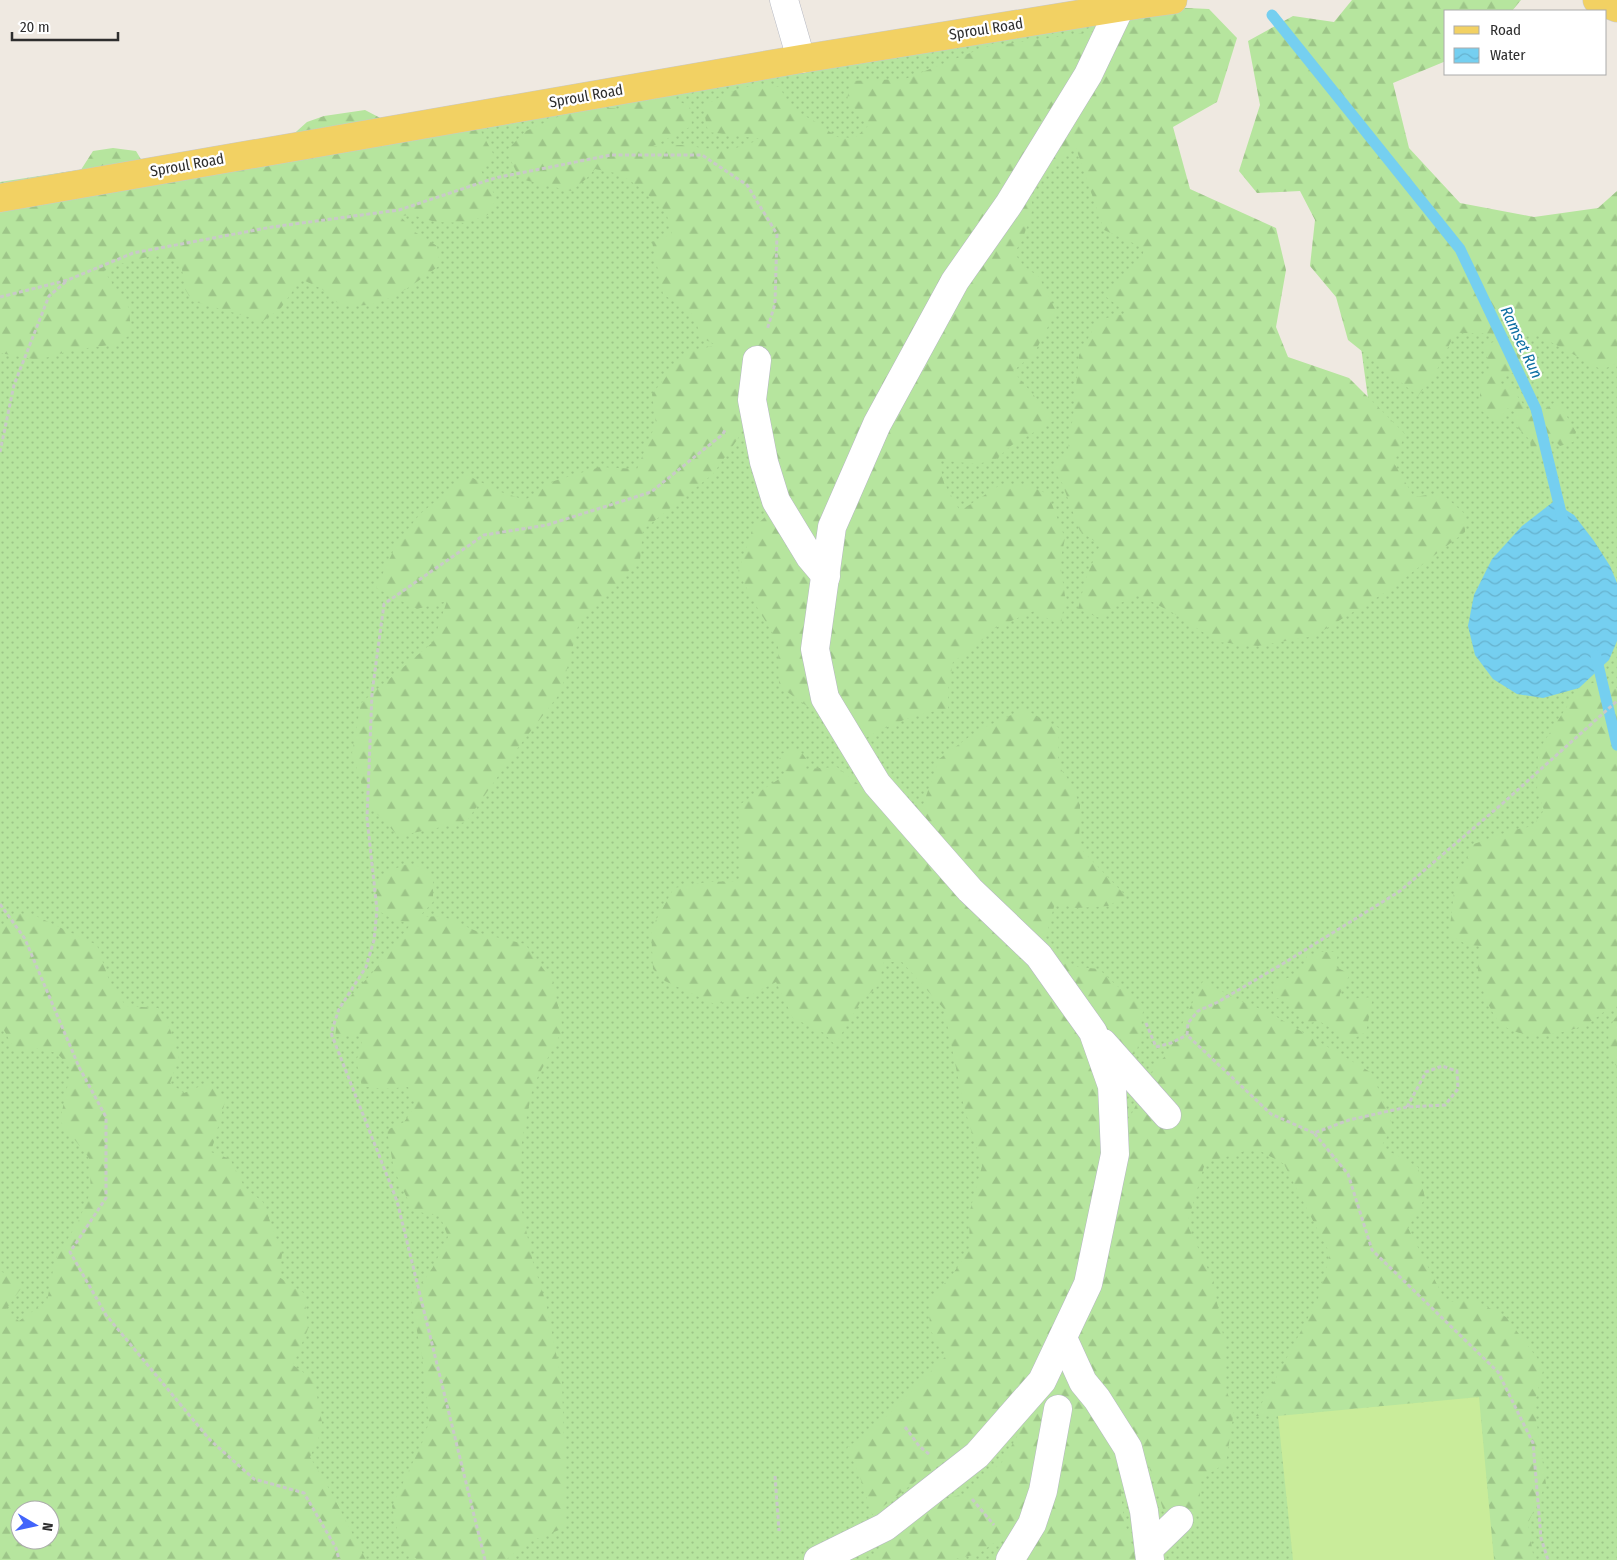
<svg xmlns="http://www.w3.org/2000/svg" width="1617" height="1560" font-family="'Fira Sans Condensed',sans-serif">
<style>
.grass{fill:url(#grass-dots);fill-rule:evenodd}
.forest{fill:url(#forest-firs);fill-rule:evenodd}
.pitch{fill:#c9ec9a}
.water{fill:url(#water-waves)}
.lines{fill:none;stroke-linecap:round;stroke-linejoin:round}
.stream{stroke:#75cff0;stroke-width:11}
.minor-casing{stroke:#b4b7c1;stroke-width:29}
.major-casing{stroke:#c9c9c9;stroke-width:29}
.path{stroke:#c9c9c9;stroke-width:3;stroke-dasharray:4 2.5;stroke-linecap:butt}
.minor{stroke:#fff;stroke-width:28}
.major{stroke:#f2d163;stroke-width:28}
.labels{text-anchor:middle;stroke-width:4.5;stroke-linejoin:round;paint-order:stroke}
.street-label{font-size:15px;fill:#2e2e2e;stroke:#fff}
.water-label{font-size:16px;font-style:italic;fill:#0d6fa3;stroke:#fff}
</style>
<defs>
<pattern id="grass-dots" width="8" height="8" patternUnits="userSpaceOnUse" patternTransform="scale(1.25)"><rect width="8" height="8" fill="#b6e59e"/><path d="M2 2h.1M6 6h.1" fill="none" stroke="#9dc588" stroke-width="1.8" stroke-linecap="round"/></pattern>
<pattern id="forest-firs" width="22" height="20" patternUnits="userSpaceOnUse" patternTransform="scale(1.25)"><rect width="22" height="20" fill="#b6e59e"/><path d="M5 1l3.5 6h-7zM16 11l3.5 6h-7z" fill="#9dc588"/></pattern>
<pattern id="water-waves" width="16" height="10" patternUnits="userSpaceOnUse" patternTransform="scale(1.25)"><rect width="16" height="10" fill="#75cff0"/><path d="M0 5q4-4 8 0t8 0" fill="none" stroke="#66b2ce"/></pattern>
</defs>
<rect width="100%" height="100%" fill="#efe9e1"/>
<path class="grass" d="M1120 8 1214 434 1370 413 1348 252 1617 219V1560H0V182L801 59ZM20 1510H50V1540H20Z"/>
<g class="forest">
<path d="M1352 0H1521L1512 11H1446V61L1393 83 1409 148 1460 203 1534 217 1598 208 1617 191V363L1602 370 1536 334 1455 333 1438 368 1418 396 1348 340 1336 297 1310 266 1315 220 1300 191 1257 193 1239 171 1260 105 1248 41 1293 16 1334 22Z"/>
<path d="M1166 7 1209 9 1237 38 1217 102 1173 127 1190 189 1276 228 1286 270 1276 327 1288 357 1349 378 1405 434 1394 463 1414 497 1441 493 1465 514V532L1389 590 1314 636 1258 646 1218 642 1175 614 1139 595 1116 605 1102 619 1078 609 1086 578 1100 545 1080 531 1062 483 1053 469 1068 450 1074 409 1079 355 1098 320 1127 313 1105 296 1142 259 1144 248 1104 230 1075 145 1049 171 1030 194 1033 208 1022 241 1014 253 1024 266 1039 277 1056 311 1034 354 1013 371 1055 420 1012 445 994 461 975 464 939 460 944 483 960 511 1000 485 1029 486 1048 494 1065 538 1060 563 1065 596 1061 626 1034 611 995 628 974 647 953 662 948 690V709C916 713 888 725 860 741L825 719 786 691 779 683 778 642 758 609 738 572 753 528 788 496 760 401 737 440 713 474 643 530 640 560 580 619 561 692 520 745 466 822 398 836 368 804 352 753 361 703 433 642 447 601 417 609 376 588 397 543 420 514 467 475 498 491 525 500 554 481 600 467 637 469 656 423 652 394 685 353 716 345 700 337 695 316 663 294 652 242 672 234 666 212 642 189 620 174 595 169 586 179 571 191 520 179 506 151 526 131 562 115 591 107 624 109 630 100 665 94 690 107 692 126 653 146 681 145 727 151 762 139 708 132 703 107C733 89 745 83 780 87L790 108 816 122 837 137 855 138 870 124 847 101 850 81 905 79 985 47 1092 32Z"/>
<path d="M365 110 413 135 478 126 495 157 480 169 496 197 490 214 466 223 435 222 413 215 400 216 415 232 437 246 440 265C419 281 394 300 368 305 359 306 349 305 340 305L322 289 301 279 281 308 263 321 192 301 185 289 181 263 155 255 120 264 104 271 129 308 131 334 117 344 73 350 38 360 0 353V204L68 190 93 151 113 148 136 151 142 161 267 158 307 122 324 116Z"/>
<path d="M1511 339C1525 345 1524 359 1525 372L1504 374 1497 384 1512 386C1517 398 1526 407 1533 418L1559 399 1563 410 1576 432 1573 442 1560 446 1547 433 1543 435 1539 452 1531 450 1530 440 1516 426V413L1508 408 1499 420 1491 419 1482 411 1480 398V383L1491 366 1483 347 1493 342Z"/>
<path d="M1601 680 1613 685 1617 689V1005C1605 1009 1599 1017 1588 1023 1567 1035 1524 1041 1504 1026 1497 1021 1490 1009 1487 1001 1479 980 1474 967 1482 946L1467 945 1449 934 1455 884 1474 844 1513 830 1533 826 1544 810 1537 791 1538 751 1579 688Z"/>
<path d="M1024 709 1059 728 1058 765 1070 782 1080 805 1079 847 1126 896 1108 906 1076 908 1055 903 1044 944 1061 959 1078 967 1099 969 1117 986 1144 1005 1137 1052 1093 1080 1127 1123 1155 1067 1168 1053 1203 981 1236 999 1270 1013 1372 1073 1393 1126 1381 1147 1418 1167 1425 1198 1408 1228 1446 1302 1474 1300 1506 1317 1544 1367 1534 1405 1546 1484 1528 1523 1534 1560H1494L1479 1397 1278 1416H1253L1267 1395 1318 1299 1330 1254 1284 1164 1255 1148 1205 1163 1187 1224 1213 1280 1226 1351 1224 1384 1234 1411 1226 1463 1199 1480 1201 1514 1168 1524 1144 1451 1121 1494 1124 1520 1136 1560H1023L1004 1536 978 1554 950 1560H873L884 1541 935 1502 967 1493 1002 1462 1025 1423 1023 1389 973 1443 924 1475 872 1515 859 1474 847 1448 885 1418 947 1355 930 1330 929 1301 952 1275 970 1249 969 1214 982 1166 964 1107 944 1009 902 962H884L878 986 861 1001 835 1045 824 1033 793 1018 776 982 743 999 714 1004 665 981 653 969 651 929 674 888 707 882 741 881 739 805 790 772 782 771 778 764 781 754 792 750 802 753 807 760 805 769 837 767 885 806 923 805 939 759 977 731Z"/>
<path d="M407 864 422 867 433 879V902L419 917 442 916 483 934 525 944 553 982 563 1029 533 1086 522 1140 520 1202 533 1262 546 1303 562 1383 565 1471 564 1528 526 1543 506 1560H418L401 1547 392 1506 422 1443 429 1422 422 1357 411 1300 433 1267 448 1237 440 1216 413 1211 394 1170 387 1130 404 1122 416 1105 408 1087 383 1089 362 1086 356 1060 363 1047 359 1033 335 1037 339 1009 372 973 411 924 394 920 377 910 375 886 389 871Z"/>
<path d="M18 913 36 916 97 945 110 983 126 1006 158 1008 170 1029 179 1058 170 1083 184 1093 210 1082 225 1102 211 1152 230 1159 245 1188 263 1202 282 1254 279 1277 304 1293 308 1329 293 1365 314 1380 323 1428 310 1457 331 1492 366 1560H0V1271L11 1276 22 1287 5 1311 19 1321 47 1301 55 1260 78 1222 91 1191 89 1158 60 1121 71 1069 57 1053 34 1048 16 1052 0 1023V928ZM20 1510H50V1540H20Z"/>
<path d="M1320 952H1338L1336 967 1350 974 1340 994 1339 1000 1373 997 1366 1032 1347 1042 1332 1029 1319 1021 1306 1024 1285 997 1274 999 1272 986 1284 979 1300 974 1307 956Z"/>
<path d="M1617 1016V1067C1606 1053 1605 1029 1617 1016Z"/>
</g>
<path class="pitch" d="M1479 1397 1494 1560H1293L1278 1416Z"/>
<path class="water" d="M1553 502 1574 515 1594 541 1610 566 1617 583V641L1609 660 1579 688 1543 698 1517 694 1493 679 1475 655 1468 626 1474 595 1492 559 1522 526Z"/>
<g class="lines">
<g class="stream">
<path d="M1272 15 1460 249 1536 409 1563 521"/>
<path d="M1596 656 1617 745"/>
</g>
<g class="minor-casing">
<g id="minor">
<path d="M784 0 801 59"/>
<path d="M757 360 752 400 764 462 776 501 810 557 826 576"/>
<path d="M1103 1043 1167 1115"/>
<path d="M1063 1338 1083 1382 1097 1399 1128 1448 1144 1511 1150 1560"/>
<path d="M1149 1549 1179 1520"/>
<path d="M818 1560 885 1527 977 1455 1042 1381 1088 1284 1115 1154 1112 1086 1093 1032 1039 956 970 890 877 784 825 698 815 649 832 527 877 424 955 281 1009 204 1088 75 1120 8"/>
<path d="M1010 1560 1032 1524 1043 1491 1058 1409"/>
</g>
</g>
<g class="major-casing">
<g id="major">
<path d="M1597 0 1617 8"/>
<path d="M0 198 801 59 1136 5 1173 0"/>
</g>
</g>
<g class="path">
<path d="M0 297 68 280 133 253 272 227 399 210 495 178 611 155H702L747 185 777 234 775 304 767 330"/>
<path d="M0 452 14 385 49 296 68 280"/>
<path d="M0 904 25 939 79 1067 106 1117V1198L70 1252 106 1315 210 1440 254 1479 304 1493 336 1548 339 1560"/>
<path d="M1146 1023 1156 1047 1171 1043 1187 1035"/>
<path d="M1407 1107 1426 1072 1442 1066 1457 1071 1458 1089 1445 1105 1407 1107 1349 1120 1314 1133 1348 1174 1372 1250 1498 1372 1533 1443 1541 1538 1548 1560"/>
<path d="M1314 1133 1271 1114 1187 1035 1188 1023 1198 1011 1218 1002 1284 963 1400 891 1503 803 1617 701"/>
<path d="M905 1427 919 1446 929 1454"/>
<path d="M775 1476 779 1531"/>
<path d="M972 1499 994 1525"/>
<path d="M485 1560 397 1201 331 1033 339 1009 366 967 374 940 377 910 367 818 372 693 384 604 484 535 547 525 651 492 723 434 725 430"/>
</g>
<use href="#minor" class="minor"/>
<use href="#major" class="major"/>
</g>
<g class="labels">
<g class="street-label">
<text transform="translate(986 29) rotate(-9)" y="5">Sproul Road</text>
<text transform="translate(586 96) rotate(-10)" y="5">Sproul Road</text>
<text transform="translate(187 165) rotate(-10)" y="5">Sproul Road</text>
</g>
<g class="water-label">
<text transform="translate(1522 342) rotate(65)" y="6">Ramset Run</text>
</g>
</g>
<rect x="1444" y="10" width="162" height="65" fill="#ffffff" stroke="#ababab"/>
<rect x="1454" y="26" width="25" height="8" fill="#f2d163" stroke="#ababab"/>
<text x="1490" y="35" font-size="15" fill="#2e2e2e">Road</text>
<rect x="1454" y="48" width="25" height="15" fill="url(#water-waves)" stroke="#ababab"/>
<text x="1490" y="60" font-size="15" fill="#2e2e2e">Water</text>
<g transform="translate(35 1525) rotate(99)"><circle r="24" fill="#ffffff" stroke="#ababab"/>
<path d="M0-4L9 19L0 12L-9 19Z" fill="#4264fb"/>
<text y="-8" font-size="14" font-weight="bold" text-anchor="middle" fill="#2e2e2e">N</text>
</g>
<path d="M12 32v8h106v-8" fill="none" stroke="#2e2e2e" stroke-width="2.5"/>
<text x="20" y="32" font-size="15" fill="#2e2e2e" stroke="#ffffff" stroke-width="4" paint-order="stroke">20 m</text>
</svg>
